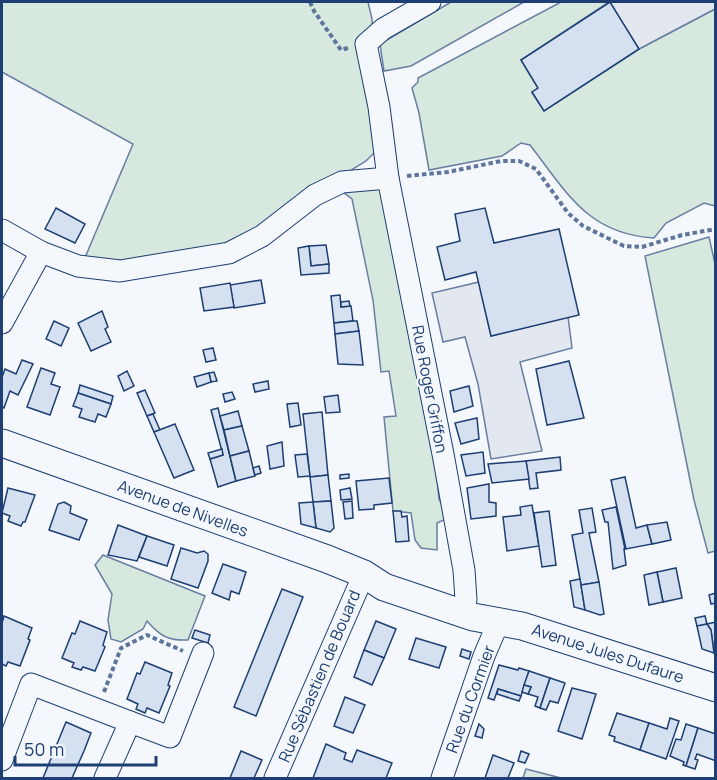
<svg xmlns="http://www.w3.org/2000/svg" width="717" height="780" font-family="Manrope,sans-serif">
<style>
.green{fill:#d7e8df;stroke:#687fa3;stroke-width:1.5}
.parking{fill:#e3e8f0;stroke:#687fa3;stroke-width:1.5}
.building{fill:#d5e0f0;stroke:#1d3f73;stroke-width:1.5}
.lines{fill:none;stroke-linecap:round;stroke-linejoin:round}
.minor-casing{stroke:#1d3f73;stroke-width:23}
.major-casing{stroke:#1d3f73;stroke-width:29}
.path{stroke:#5e769c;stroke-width:4;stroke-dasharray:4.5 3;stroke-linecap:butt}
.minor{stroke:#f4f7fb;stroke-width:21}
.major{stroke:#f4f7fb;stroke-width:27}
.labels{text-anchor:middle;stroke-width:4.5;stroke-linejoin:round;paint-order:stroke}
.street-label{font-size:16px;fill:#1d3f73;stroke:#f4f7fb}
</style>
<rect width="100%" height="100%" fill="#f4f7fb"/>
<g class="green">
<path d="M2 2H368L372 19 376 151 366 161 251 232 204 253 136 263 84 260 133 144 2 72Z"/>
<path d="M451 2H524L411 66 384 71 380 44Z"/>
<path d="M561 2H646H609L521 60 538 88 532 93 544 111 639 49 715 9V206L704 203 666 223 654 238C588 234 567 193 530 145L521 143 502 156 429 170 419 113 412 88 418 82V78Z"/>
<path d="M376 184 386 192 431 415 439 499 447 515 446 519 437 523V550L421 548 415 540 411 513 393 511 384 417 396 416 389 371 381 372 373 300 352 199 343 192Z"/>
<path d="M709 237 715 264V551L708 553 694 500 645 256Z"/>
<path d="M103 555 205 596 188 640C168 641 160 636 147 621L143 629 121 642 111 639 108 620 112 594 95 565Z"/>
<path d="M526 769 561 778H523Z"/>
</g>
<g class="parking">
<path d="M609 2H715V9L639 49Z"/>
<path d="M479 282 491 336 568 317 572 348 520 362 542 451 491 459 478 384 465 337 443 342 432 293Z"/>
</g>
<g class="building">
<path d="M610 2 639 49 544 111 532 92 538 88 521 60Z"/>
<path d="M56 208 85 224 75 243 45 229Z"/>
<path d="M485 208 494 243 559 229 579 315 491 336 476 272 445 280 437 247 460 241 455 214Z"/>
<path d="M326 245 329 264 311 266 309 246Z"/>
<path d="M309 246 311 266 329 264V273L301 275 298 248Z"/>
<path d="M261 280 265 303 234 308 230 285Z"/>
<path d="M230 283 234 307 204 311 200 288Z"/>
<path d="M340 295 341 307 351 306 353 321 334 323 331 296Z"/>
<path d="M349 301 350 306 341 307V302Z"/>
<path d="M102 311 108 327 105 329 111 342 91 351 78 323Z"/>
<path d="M54 321 69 328 61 346 46 339Z"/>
<path d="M353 321H357L359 331 335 334 334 323Z"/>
<path d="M359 331 363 365 338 364 335 334Z"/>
<path d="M213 348 216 360 206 362 203 350Z"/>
<path d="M22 360 33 364 18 395 10 391 4 408 2 407V377L5 369 16 374Z"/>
<path d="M569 361 584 418 547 425 536 369Z"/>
<path d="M41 368 55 373 51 384 60 387 50 415 27 407Z"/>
<path d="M127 371 134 386 124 391 118 376Z"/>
<path d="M214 372 217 381 211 382 209 373Z"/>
<path d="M209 373 211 382 197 387 194 377Z"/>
<path d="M268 381 269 389 255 392 253 384Z"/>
<path d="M80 385 113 396 111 404 78 393Z"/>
<path d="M469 386 473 406 454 412 450 391Z"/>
<path d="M145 390 155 413 147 416 137 393Z"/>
<path d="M232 392 235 399 225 402 223 394Z"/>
<path d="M78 393 111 404 106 417 98 414 95 422 79 417 82 409 73 406Z"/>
<path d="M338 395 340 412 326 413 324 397Z"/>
<path d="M298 403 301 425 290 427 287 404Z"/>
<path d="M218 408 236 481 218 487 210 459 223 455 211 410Z"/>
<path d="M238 411 242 426 224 430 220 416Z"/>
<path d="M322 412 328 475 310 477 303 414Z"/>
<path d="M153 414 160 430 154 432 147 416Z"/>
<path d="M477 418 479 439 461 444 455 423Z"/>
<path d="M175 424 194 470 174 478 154 432Z"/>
<path d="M242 426 249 451 230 456 224 430Z"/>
<path d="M282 442 284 466 270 469 267 446Z"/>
<path d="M222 449 223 455 210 459 208 453Z"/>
<path d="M249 451 255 476 236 481 230 456Z"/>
<path d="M483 452 485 473 466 476 461 455Z"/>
<path d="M307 454 310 476 298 477 295 455Z"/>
<path d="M560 457 561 470 536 473 538 488 530 489 526 461Z"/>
<path d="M526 461 529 479 492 483 488 464Z"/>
<path d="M259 466 261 473 255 475 253 468Z"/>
<path d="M349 474V478L340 479V475Z"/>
<path d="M328 475 331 501 313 502 310 477Z"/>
<path d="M625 477 636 528 647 525 652 544 626 549 611 480Z"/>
<path d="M389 478 392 503 374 505V509L359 510 356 481Z"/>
<path d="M489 484V502L496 503V516L471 519 467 488Z"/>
<path d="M8 488 35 495 25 522H23L21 526 8 521 10 516 2 513Z"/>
<path d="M350 488 352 499 341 500 340 490Z"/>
<path d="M331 501 334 528 330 532 316 528 313 502Z"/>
<path d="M352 501 353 518 345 519 343 502Z"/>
<path d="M64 502 71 506 70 513 87 520 79 540 49 530 58 504Z"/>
<path d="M313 502 316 528 301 524 299 503Z"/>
<path d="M532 505 539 546 507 551 503 517 521 515 520 507Z"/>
<path d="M616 507 625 549H624L626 565 613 569 608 522H605L602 510Z"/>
<path d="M592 508 596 532 589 533 599 582 581 585 572 535 583 533 579 510Z"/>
<path d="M393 511H401L402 517 407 516 409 541 396 542Z"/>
<path d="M549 511 556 565 542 567 534 513Z"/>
<path d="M667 522 671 540 652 544 647 525Z"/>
<path d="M118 525 147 536 137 561 108 555Z"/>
<path d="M147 536 174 545 167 566 139 557Z"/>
<path d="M181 548 197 553 204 551 208 554V561L198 588 171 579Z"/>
<path d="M223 564 246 572 239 594 231 591 229 600 212 593Z"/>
<path d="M676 568 682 598 663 602 657 572Z"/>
<path d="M657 572 663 602 649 605 644 575Z"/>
<path d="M580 579 581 585 585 610 574 607 570 581Z"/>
<path d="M599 582 604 614 600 615 585 610 581 585Z"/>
<path d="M282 589 303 597 256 716 234 707Z"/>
<path d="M716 593V603L711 604 709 595Z"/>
<path d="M4 616 32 628 28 639 30 640 20 666 8 662 6 666 2 664V623Z"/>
<path d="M705 616 707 624 697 626 695 618Z"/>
<path d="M80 621 107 632 103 645 105 647 95 671 83 667 81 670 72 667 74 663 62 658 72 633 75 634Z"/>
<path d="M376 621 396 629 384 658 364 650Z"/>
<path d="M716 622V653H714L711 630 707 624Z"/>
<path d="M707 624 711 630 714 653 702 649 697 626Z"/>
<path d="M195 630 210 635 208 643 192 638Z"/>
<path d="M416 638 446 647 439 668 409 659Z"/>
<path d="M462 649 471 652 469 659 460 656Z"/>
<path d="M364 650 384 658 372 685 354 677Z"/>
<path d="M145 662 172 673 168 685 170 686 159 713 147 708 145 713 136 709 138 704 127 699 137 673 140 674Z"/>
<path d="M499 665 518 670 519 668 529 671 521 696 498 689 494 700 488 698Z"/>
<path d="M529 671 550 678 540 708 535 706 538 697 528 694 531 687 524 685Z"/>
<path d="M550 678 565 683 558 703 550 701 546 710 540 708Z"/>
<path d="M524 685 531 687 528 694 522 692Z"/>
<path d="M572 688 596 694 582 739 558 731Z"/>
<path d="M498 689 521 696 519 701 497 694Z"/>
<path d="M345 697 365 705 353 733 334 726Z"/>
<path d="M617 713 649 723 640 750 614 741 615 737 609 735Z"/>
<path d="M670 718 679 721 666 759 640 750 649 723 667 729Z"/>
<path d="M66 722 91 733 84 751 72 778H43Z"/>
<path d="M479 724 484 729 482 738 475 736Z"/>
<path d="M686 724 698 728 686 766 683 765 684 762 670 756 676 739 681 740Z"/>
<path d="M698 728 716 734V761L697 754 695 759 698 760 695 769 686 766Z"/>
<path d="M326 744 346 753 344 759 352 762 357 750 392 763 386 778H313Z"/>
<path d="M241 751 262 760 254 778H230Z"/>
<path d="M521 751 529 754 525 763 518 761Z"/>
<path d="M493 755 514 763 508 778H485Z"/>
</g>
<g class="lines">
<g class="minor-casing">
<g id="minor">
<path d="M430 2 383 29 366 44 379 107 388 178 443 454 464 570 466 600"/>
<path d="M2 230 41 252 78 266 120 271 229 253 262 236 315 195 342 182 388 178"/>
<path d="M2 323 41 252"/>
<path d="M130 722 170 737 203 653"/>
<path d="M2 760 31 684 130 722 105 778"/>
<path d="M275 778 364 574"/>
<path d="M442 778 484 656 499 621"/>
</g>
</g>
<g class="major-casing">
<path id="major" d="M2 443 327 559 364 574 384 587 473 617 522 626 716 688"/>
</g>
<g class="path">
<path d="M310 2 314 11 341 50 348 48"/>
<path d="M407 176 448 172 501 161H519L536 169 568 213 583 226 624 246 642 247 682 235 716 229"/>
<path d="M104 692 121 648 147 635 183 651"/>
</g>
<use href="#minor" class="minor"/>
<use href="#major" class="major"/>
</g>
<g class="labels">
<g class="street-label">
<text transform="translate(430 389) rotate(79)" y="6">Rue Roger Griffon</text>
<text transform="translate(183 508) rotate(20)" y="6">Avenue de Nivelles</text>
<text transform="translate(608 653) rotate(18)" y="6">Avenue Jules Dufaure</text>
<text transform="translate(319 676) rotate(-67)" y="6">Rue Sébastien de Bouard</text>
<text transform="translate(470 699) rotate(-70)" y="6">Rue du Cormier</text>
</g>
</g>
<rect width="717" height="780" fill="none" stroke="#1d3f73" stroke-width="6"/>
<path d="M15 756v9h141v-9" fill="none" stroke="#1d3f73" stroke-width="3"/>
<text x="24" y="756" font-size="18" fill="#1d3f73" stroke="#f4f7fb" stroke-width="4.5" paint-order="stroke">50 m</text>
</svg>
